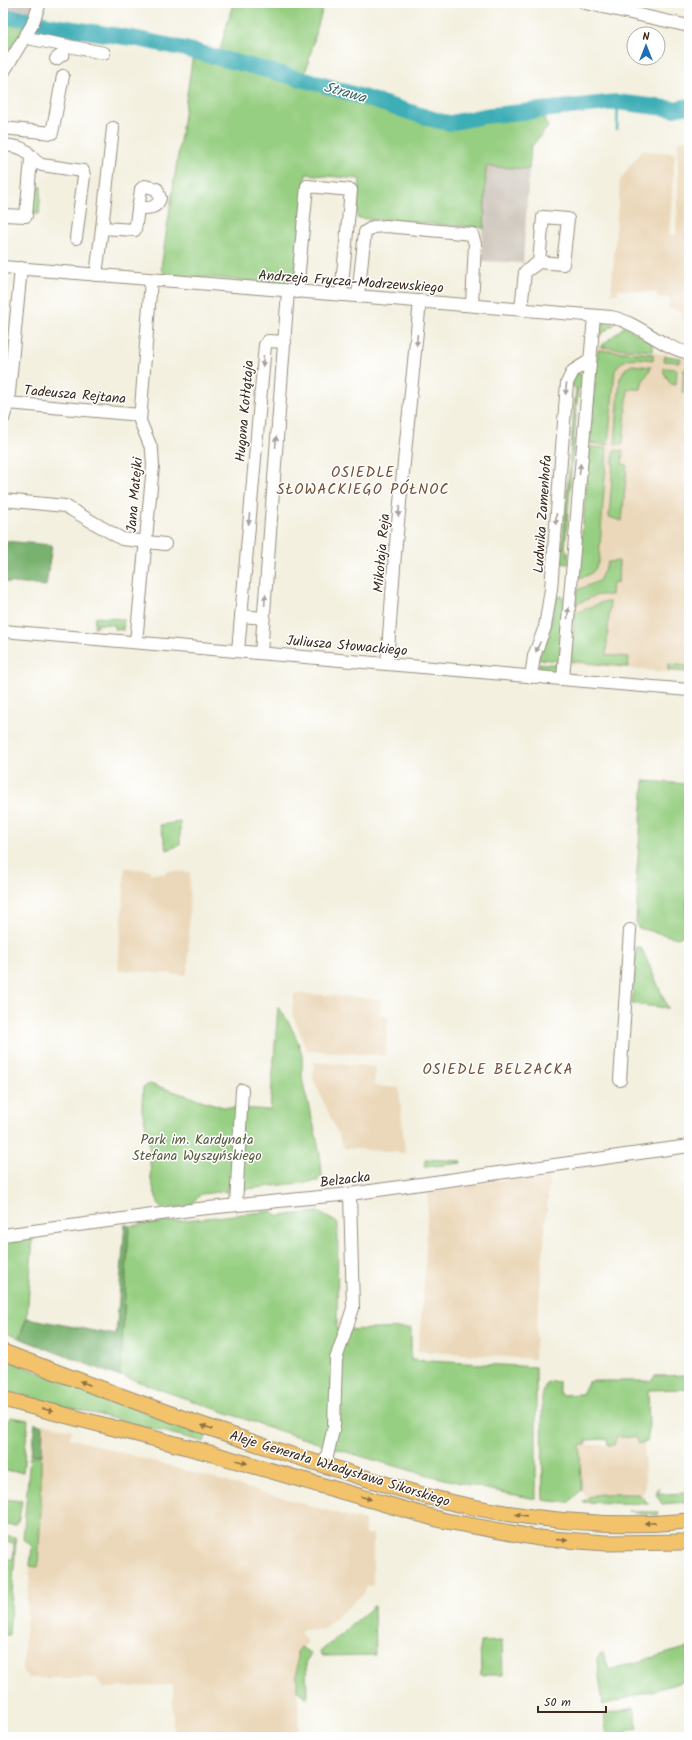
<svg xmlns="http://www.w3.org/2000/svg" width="692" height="1740" font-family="Kalam,sans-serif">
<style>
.built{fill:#ebd8ba}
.industrial{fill:#cbc3b8}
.green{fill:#97cf82;stroke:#697c50}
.forest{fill:#79b270;stroke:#5a6e47}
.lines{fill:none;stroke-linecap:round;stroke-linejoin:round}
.stream{stroke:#3cadb6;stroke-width:2.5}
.river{stroke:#3cadb6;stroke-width:16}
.minor-casing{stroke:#978d7e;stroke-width:14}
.major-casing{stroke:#978d7e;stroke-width:17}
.minor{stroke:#fff;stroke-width:12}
.major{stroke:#f2c36a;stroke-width:15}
.oneway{fill:#a79f9a}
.oneway2{fill:#8d6f40}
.labels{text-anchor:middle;stroke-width:3;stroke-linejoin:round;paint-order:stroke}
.street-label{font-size:14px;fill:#3b2a1e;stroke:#fff}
.park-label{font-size:14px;fill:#575c3c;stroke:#fff}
.water-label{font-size:15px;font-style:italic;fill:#3b6562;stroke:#fff}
.neighbourhood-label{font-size:15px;letter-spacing:1px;fill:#71523b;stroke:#fff}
</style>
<rect width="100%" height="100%" fill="#fff"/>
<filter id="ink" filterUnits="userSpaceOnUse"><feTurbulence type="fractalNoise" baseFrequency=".025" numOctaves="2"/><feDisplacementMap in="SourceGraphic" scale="8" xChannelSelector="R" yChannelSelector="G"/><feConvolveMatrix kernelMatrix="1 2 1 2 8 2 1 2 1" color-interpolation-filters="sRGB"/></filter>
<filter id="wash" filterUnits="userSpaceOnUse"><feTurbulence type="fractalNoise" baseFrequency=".012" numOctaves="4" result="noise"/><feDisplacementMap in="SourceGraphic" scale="16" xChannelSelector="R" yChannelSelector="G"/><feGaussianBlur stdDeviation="0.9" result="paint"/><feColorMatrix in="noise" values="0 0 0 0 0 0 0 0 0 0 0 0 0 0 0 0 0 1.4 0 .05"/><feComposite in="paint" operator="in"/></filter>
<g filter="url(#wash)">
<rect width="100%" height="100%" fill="#f3f0df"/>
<g class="built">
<path d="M689 140V325L682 319V311L668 309 670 298 657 297V293L618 289V294H611L620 180 642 150 675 153 669 234 676 235 678 200V141Z"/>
<path d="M597 347 658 353 689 358V674L570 664Z"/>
<path d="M125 868 150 870V873L165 874 166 871 190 872 188 967 186 975 118 970Z"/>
<path d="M294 993 381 999 380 1016H388L385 1056 307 1050 292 1014Z"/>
<path d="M314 1062 338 1064V1063L376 1067 374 1084 376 1086 399 1088 405 1153 344 1148 313 1078Z"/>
<path d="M550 1174 534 1359 418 1351 425 1272 428 1191Z"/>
<path d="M43 1423 72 1430 70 1438 365 1521V1534H373V1586H366L365 1592 322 1630 303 1629 300 1633 308 1642 297 1652 299 1735 294 1737H173V1685L105 1688 96 1678H29L22 1671 36 1495 41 1476Z"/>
<path d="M617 1437H635L638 1444 644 1443 645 1485 643 1497 634 1494H600L587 1498 581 1490 580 1445H614Z"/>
</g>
<g class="industrial">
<path d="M3 3H36L31 17 3 14Z"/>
<path d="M486 166 529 169 523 263 481 261Z"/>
</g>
<g class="green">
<path d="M233 3H324L304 78 218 57Z"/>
<path d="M3 22 26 25 3 62Z"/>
<path d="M193 54 431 122 449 125 541 113 548 127 531 147 529 169 486 166 484 228 357 218 360 179 306 174 296 285 164 274 161 268Z"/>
<path d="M33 187H41L39 214H30Z"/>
<path d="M604 323 615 324 597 337 598 328Z"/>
<path d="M625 326 652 343 653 351 600 347Z"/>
<path d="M598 350 653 354V360C638 358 624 355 615 370L608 445 590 443Z"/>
<path d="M665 356 681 358 680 362 664 361Z"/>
<path d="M632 365 651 367C648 376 642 377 641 389H628L623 444H615L620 378 625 369Z"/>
<path d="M664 368 677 369 676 385 671 384 664 373Z"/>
<path d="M684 369 689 371V393L682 392Z"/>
<path d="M580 372 584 376 583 386 578 389 565 549 568 552 569 564 556 563 559 550 562 548 576 388 572 386 571 379Z"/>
<path d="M590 447 607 448 599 559C596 571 591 577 578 577Z"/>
<path d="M614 450 623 451 622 464 627 465 622 521 609 517Z"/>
<path d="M619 561 618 583H612L611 595H598L576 604 577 590 599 581 608 562Z"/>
<path d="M562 596 564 598 560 661 538 659 549 633 556 600 558 597Z"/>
<path d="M603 602H610L606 655 629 657 628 667 571 661 575 613Z"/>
<path d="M95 617 124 619 123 630 114 629 115 625 97 624V627H94Z"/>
<path d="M538 663 560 665 555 672H544L540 669Z"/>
<path d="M668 664 689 666V672L668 670Z"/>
<path d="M644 781 689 784V879L685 934 678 938 638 928 636 923 638 888 636 883Z"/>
<path d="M180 822V845L167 850 160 825Z"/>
<path d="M636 947H641L668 1008 632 1004Z"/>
<path d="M278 1007C286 1015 300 1043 302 1056 303 1065 301 1074 303 1083 310 1115 321 1144 322 1176L318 1178V1181L201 1194 190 1206 164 1209 159 1206 151 1180 149 1140 142 1110 143 1087 150 1084 223 1107 270 1110Z"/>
<path d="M425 1159 461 1161V1163L426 1167H424Z"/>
<path d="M272 1211 279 1216 318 1212 338 1223 337 1330 411 1328V1360L536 1367V1499C394 1473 256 1424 120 1375L129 1226Z"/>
<path d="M33 1236 27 1318 19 1338 3 1332 5 1241Z"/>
<path d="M3 1359 206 1435 204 1442 3 1390Z"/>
<path d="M689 1375V1389L648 1390 649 1429 647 1442 638 1444 635 1437H617L614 1445H608L607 1439 586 1440V1445H580L581 1490 568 1503 543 1500 542 1397 546 1383 551 1381 559 1382V1392L561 1395 582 1394 588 1382 592 1381H651L655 1376Z"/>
<path d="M11 1417 28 1420 23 1472 3 1471V1425Z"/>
<path d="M30 1456H41V1508L38 1567 30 1566 32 1546 23 1539Z"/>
<path d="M659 1488V1494L689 1493V1502L662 1504 656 1494 657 1489Z"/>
<path d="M600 1494H638L649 1504 582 1502 589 1497Z"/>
<path d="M3 1499 22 1501 19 1519 16 1525 3 1526Z"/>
<path d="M628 1511 658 1512V1516Z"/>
<path d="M7 1536 15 1537 16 1541 9 1635H3V1559H13L14 1543 5 1541 6 1536Z"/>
<path d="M374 1606 375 1655 323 1656 320 1654 321 1651Z"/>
<path d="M502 1641 503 1675H481L480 1642Z"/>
<path d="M301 1647 311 1654 306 1661 307 1698 297 1690V1652Z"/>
<path d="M689 1647V1680L603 1705 597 1660 600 1654 603 1652 609 1670Z"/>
<path d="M633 1708 638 1728 607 1737 604 1715Z"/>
</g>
<g class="forest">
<path d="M3 541 52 545 46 586 3 582Z"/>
<path d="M689 879V934H685Z"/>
<path d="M125 1224 129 1226 120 1377 19 1338 27 1318 116 1335Z"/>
<path d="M35 1423 43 1426 42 1455 31 1454Z"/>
</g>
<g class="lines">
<path class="stream" d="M617 129 618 102"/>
<path class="river" d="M3 17 28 19 48 25 138 39 185 49 320 84 439 121 450 123 484 116 617 102 674 109 689 106"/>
</g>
</g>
<g filter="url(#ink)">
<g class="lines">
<g class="minor-casing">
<g id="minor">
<path d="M585 3 689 26"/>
<path d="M25 35 32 39 104 53"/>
<path d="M56 59 63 54 65 45"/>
<path d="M3 73 32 25 40 3"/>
<path d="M3 128 52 133 63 76"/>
<path d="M3 145C11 146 22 146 28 153 34 158 34 162 42 165L83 171 84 176 76 238"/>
<path d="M3 215 26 216 31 159"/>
<path d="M102 228 113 128"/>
<path d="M3 267 611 317C640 323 660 347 689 353"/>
<path d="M96 275 102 228 135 230 141 189 145 186 157 189 160 198C157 209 148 209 138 207"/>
<path d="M297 292 307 186 351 190 341 295"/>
<path d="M358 296 365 232 373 227 386 226 472 234 475 244 472 305"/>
<path d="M521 309 525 272 539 262 543 217 568 219 563 264 539 262"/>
<path d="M8 403 140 415"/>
<path d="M3 419 8 403 21 268"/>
<path d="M3 500 65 506 122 539 165 544"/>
<path d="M241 616 263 618"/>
<path d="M3 631 689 690"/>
<path d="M136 642 153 466 152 450 140 421 151 280"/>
<path d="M238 651 265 345 268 341 285 342"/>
<path d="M261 653 288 291"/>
<path d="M387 664 395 553 420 301"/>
<path d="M531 677 534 656 545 627 551 589 567 383 573 371 589 361"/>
<path d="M563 679 594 316"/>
<path d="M620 1080 630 930"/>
<path d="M236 1205 242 1090"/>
<path d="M3 1235 198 1209 350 1194 689 1146"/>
<path d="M325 1465 334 1426 336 1359 353 1308 350 1194"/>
</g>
</g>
<g class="major-casing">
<g id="major">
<path d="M3 1352C109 1392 215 1432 324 1465 361 1477 399 1489 437 1499 519 1519 605 1529 689 1521"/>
<path d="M3 1399 206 1452 441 1520 538 1538 606 1543 689 1542"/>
</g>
</g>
<use href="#minor" class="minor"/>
<use href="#major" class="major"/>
</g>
<defs><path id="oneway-solid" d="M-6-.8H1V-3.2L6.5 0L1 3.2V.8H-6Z"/></defs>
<g class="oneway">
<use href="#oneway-solid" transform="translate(417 340) rotate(94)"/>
<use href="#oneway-solid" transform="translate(263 361) rotate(95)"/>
<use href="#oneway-solid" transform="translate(566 389) rotate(95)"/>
<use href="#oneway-solid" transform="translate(276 442) rotate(-85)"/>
<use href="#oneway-solid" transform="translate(580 469) rotate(-85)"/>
<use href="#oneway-solid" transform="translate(399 511) rotate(96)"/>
<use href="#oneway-solid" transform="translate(249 519) rotate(95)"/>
<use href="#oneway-solid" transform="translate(556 519) rotate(94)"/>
<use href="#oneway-solid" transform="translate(265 600) rotate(-86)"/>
<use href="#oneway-solid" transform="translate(568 613) rotate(-85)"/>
<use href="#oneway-solid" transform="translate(538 647) rotate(113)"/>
</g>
<g class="oneway2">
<use href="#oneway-solid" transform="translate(85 1383) rotate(-159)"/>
<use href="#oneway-solid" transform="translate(48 1410) rotate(15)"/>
<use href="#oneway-solid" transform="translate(207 1427) rotate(-161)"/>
<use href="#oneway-solid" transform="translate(242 1462) rotate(16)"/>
<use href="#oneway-solid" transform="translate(366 1498) rotate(16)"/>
<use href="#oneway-solid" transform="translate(521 1515) rotate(-172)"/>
<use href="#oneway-solid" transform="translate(650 1523) rotate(177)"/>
<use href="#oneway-solid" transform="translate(562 1540) rotate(4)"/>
</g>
</g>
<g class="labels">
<g class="street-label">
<text transform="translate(351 281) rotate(4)" y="5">Andrzeja Frycza-Modrzewskiego</text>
<text transform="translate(75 394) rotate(5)" y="5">Tadeusza Rejtana</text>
<text transform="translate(244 411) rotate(-85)" y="5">Hugona Kołłątaja</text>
<text transform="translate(134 495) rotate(-85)" y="5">Jana Matejki</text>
<text transform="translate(542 514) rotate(-86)" y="5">Ludwika Zamenhofa</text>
<text transform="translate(381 553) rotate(-85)" y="5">Mikołaja Reja</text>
<text transform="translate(347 645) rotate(5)" y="5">Juliusza Słowackiego</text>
<text transform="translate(345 1179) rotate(-7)" y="5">Belzacka</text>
<text transform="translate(340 1468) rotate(17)" y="5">Aleje Generała Władysława Sikorskiego</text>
</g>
<g class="park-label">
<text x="197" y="1144">Park im. Kardynała<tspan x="197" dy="16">Stefana Wyszyńskiego</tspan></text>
</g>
<g class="water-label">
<text transform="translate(345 92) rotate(16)" y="5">Strawa</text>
</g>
<g class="neighbourhood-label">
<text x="363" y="477">OSIEDLE<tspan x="363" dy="17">SŁOWACKIEGO PÓŁNOC</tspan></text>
<text x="498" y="1074">OSIEDLE BELZACKA</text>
</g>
</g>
<rect width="692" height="1740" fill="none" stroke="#fff" stroke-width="16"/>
<g transform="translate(646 46)"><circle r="19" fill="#ffffff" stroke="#b1aaa5"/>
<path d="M0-3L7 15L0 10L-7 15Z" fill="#1f6fb2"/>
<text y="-6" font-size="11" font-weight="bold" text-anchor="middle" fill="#3b2a1e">N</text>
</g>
<path d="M538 1706v6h68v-6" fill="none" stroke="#3b2a1e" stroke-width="2"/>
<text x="544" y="1706" font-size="12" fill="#3b2a1e" stroke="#ffffff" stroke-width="3" paint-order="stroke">50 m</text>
</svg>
